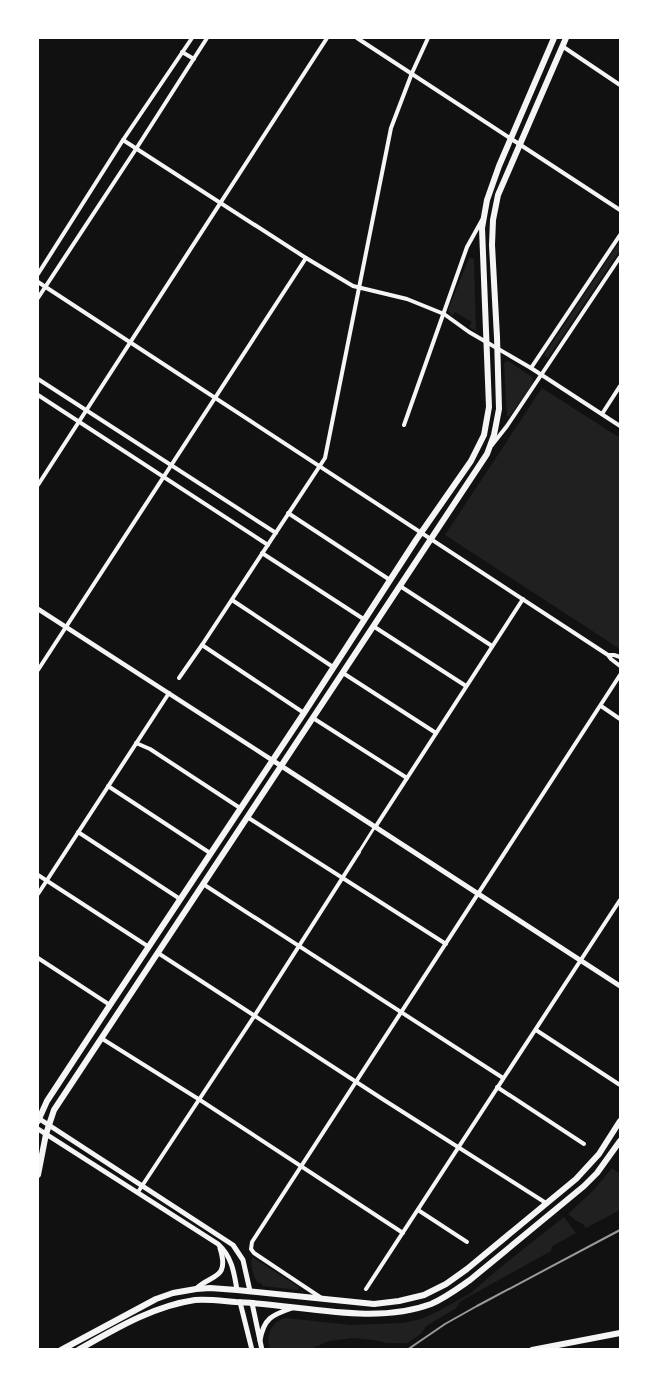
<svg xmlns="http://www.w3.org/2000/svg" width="658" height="1387" font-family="Rubik,sans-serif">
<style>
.green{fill:#202020}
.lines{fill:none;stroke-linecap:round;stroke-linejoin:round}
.pedestrian{stroke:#f5f5f5;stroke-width:3}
.minor{stroke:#f5f5f5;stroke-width:4}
.tertiary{stroke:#f5f5f5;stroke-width:4.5}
.secondary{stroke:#f5f5f5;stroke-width:5}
.primary{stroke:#f5f5f5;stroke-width:6}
.trunk{stroke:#f5f5f5;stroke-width:6}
.rail{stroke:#9a9a9a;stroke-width:2}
</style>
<rect width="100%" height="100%" fill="#111"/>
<g class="green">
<path d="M620 241V250L548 358 544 355Z"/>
<path d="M469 258 474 259V263L476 331 469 327 472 322 455 312 452 316 448 310Z"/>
<path d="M508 361 532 377 533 383 510 416H507L504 363Z"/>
<path d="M542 388 620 438V649L445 535Z"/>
<path d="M612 1168 620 1174V1210L586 1228 583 1224 575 1220 568 1214 593 1191Z"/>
<path d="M564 1217 576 1233 552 1246 551 1251 461 1301 455 1309 426 1326 422 1333 407 1343H387L374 1340 353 1338 329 1341 311 1349H270C266 1335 270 1323 285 1318L352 1325 404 1323 421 1319 439 1311 471 1293 497 1270Z"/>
<path d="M252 1257 299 1287 298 1290 263 1286 261 1283 257 1282C253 1275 250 1264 252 1257Z"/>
</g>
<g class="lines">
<path class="pedestrian" d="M359 852 374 828"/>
<g class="minor">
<path d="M357 38 620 210"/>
<path d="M562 46 620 85"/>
<path d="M182 52 194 59"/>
<path d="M123 140 306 258 353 286 407 299 444 314 469 332 531 368 620 426"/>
<path d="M38 274 123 140 192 38"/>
<path d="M38 282 608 655 611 659 620 666"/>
<path d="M38 298 136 149 207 38"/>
<path d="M531 368 620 235"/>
<path d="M38 379 276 533"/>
<path d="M38 395 268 545"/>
<path d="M602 414 620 386"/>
<path d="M404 425 467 247 482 220"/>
<path d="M492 445 507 426 620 257"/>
<path d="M38 485 327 38"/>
<path d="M288 513 390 580"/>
<path d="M262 553 365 620"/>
<path d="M400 586 492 646"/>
<path d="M232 600 333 667"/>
<path d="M373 626 466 686"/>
<path d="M202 645 304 713"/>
<path d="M609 655H614L620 657"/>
<path d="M38 670 306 258"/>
<path d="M343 673 436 733"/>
<path d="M179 678 202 645 325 458 391 128 412 73 428 38"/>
<path d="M601 706 620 719"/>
<path d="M313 718 407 778"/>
<path d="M136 743 150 749 240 808"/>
<path d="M108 786 210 853"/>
<path d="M247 817 446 944"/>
<path d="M376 826 523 599"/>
<path d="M78 832 180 899"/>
<path d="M38 875 149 947"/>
<path d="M203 884 503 1078"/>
<path d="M38 894 169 693"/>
<path d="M158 953 384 1100 546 1203"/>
<path d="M38 958 110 1005"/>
<path d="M536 1030 620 1085"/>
<path d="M101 1038 200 1100 403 1233"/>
<path d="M497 1087 584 1144"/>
<path d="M138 1192 255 1015 359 852"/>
<path d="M418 1210 467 1242"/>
<path d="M366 1289 620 900"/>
<path d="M320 1297 254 1253 251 1249 252 1242 620 675"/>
</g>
<path class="tertiary" d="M38 609 272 760"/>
<g class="secondary">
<path d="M272 760 620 986"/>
<path d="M38 1118 233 1245 243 1260 250 1291"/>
<path d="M38 1129 218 1244C232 1257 234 1272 237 1290"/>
<path d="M196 1289C211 1274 230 1280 220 1248"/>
<path d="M240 1302 252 1350"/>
<path d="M252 1303 262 1350"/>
<path d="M260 1340C264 1318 272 1315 292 1308"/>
</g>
<g class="primary">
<path d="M38 1121 47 1101 110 1005 304 713 416 540 471 461 484 435 489 407 482 228 487 200 499 166 554 38"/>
<path d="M38 1175 46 1134 54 1110 487 454 494 435 499 409 497 337 492 245 493 220 498 195 566 38"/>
<path d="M532 1350 620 1333"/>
</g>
<g class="trunk">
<path d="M61 1350 156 1299 173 1293 196 1289 210 1288 237 1290 374 1304 399 1301 424 1295 446 1284 467 1269 576 1179 599 1154 620 1121"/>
<path d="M78 1350C115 1329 153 1306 195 1300 208 1299 223 1301 236 1302 297 1304 373 1326 431 1304 445 1298 457 1289 470 1280L584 1186 597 1173 620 1141"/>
</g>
<path class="rail" d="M407 1350 445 1324 477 1306 620 1230"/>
</g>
<rect width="658" height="1387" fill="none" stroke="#ffffff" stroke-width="78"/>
</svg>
